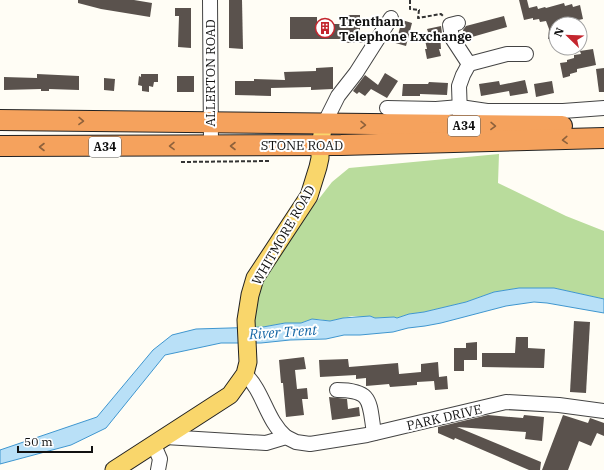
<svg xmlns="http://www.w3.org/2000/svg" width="604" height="470" font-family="'IBM Plex Serif',serif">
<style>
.forest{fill:#b9dc9c}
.water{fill:#b9e0f7;stroke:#3f96cf}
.building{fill:#5a524d}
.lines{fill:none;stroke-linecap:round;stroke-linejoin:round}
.minor-casing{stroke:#444;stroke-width:16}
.major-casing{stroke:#222;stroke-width:19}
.highway-casing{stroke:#222;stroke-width:22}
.path{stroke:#333;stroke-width:2;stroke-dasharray:4 2;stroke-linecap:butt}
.minor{stroke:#fff;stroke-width:14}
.major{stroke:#f9d66b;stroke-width:17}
.highway{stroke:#f5a25d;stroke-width:20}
.oneway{stroke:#8e613b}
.labels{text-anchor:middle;stroke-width:4;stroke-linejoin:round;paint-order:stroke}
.shield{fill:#fff;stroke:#585858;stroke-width:1}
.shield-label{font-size:12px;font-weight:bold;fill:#111}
.poi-label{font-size:13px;font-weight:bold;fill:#111;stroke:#fff;text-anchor:start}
.street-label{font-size:13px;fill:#111;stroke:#fff}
.water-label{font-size:14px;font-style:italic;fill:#1768a6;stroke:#fff}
</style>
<rect width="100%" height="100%" fill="#fffdf5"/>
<path class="forest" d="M499 154 498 183 566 216 604 231V299L554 288H519L494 292 466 302 424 312 409 314 397 318 394 317 375 318 370 316 364 317 352 316 330 321 317 319 306 321 301 323H285L263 327 252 328 255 300 262 281 297 227 332 182 349 168Z"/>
<path class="water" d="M519 288H554L604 299V313L547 303 534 302 506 306 441 323 425 326 408 328 393 332 360 335H344L326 339 290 340 261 343H221L165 355 106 428 71 445 0 464V450L97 417 153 350 172 335 196 329 263 327 285 323H301L312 319 330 321 343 318 370 316 375 318 394 317 397 318 409 314 424 312 466 302 494 292Z"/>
<g class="building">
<path d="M78 0H134L152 3 150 17 101 9 78 3Z"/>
<path d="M229 0H242L243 49 229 48Z"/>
<path d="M519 0H527L529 8 537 6 538 9 545 7 546 8 564 3 565 6 572 4 573 7 580 5 583 19 574 21 573 18 556 23V47H554L551 39H548L549 29 546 21 540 22 539 19 533 20V18L524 20Z"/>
<path d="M175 8H191V48L178 47 179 16H175Z"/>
<path d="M347 15H360V33H368V38L365 43H346V39H290V17H317V24H347Z"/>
<path d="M504 16 507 27 465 39 463 30 466 26Z"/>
<path d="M402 20 412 23 406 46 392 42 394 34 398 35Z"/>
<path d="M441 26 442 33 440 34 441 49H439L441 56 427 59 425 49H427L424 36 429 35 427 29Z"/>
<path d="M593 49 596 65 577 69V72L570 74V76L563 78 560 63 567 62V60L574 58V55L581 54 580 51Z"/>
<path d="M333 67V89L311 90V87L271 88V96L235 95V81H254V79L285 80 284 72 316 71V68Z"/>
<path d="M604 68V92H599L596 69Z"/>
<path d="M385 73 398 81 387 98 371 89 365 96 359 92 357 94 353 91 365 75 378 85Z"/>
<path d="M37 74 79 76V90L49 89V91H41V89L4 90V77L37 78Z"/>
<path d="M141 74H158V82H154L153 87 149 86V92L142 91V86L138 85 139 76 141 77Z"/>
<rect x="177" y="76" width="17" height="16"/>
<path d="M104 78 115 79 114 91 104 90Z"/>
<path d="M525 80 528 93 510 96 509 91 481 96 479 84 499 81 500 85Z"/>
<path d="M552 81 554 93 536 97 534 84Z"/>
<path d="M429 82 448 83 447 95 420 94V96H402L403 84H428Z"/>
<path d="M574 321 590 322 586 393 570 392Z"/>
<path d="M516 337H528V348L545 349 544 368 482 367V353H515Z"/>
<path d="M477 342V360H464V371H454V348H466V343Z"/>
<path d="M304 357 306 369 295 370 297 389 307 388 308 399H302L304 415 286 417 283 383H281L279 360Z"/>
<path d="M348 359 349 367 398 363 399 374 421 372V364L438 362 439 377 447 376 448 389 435 390 434 381 417 382V385L390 387 389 384 366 386V378L356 379V375L320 377 319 360Z"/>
<path d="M329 397 347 399 348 409 359 407 360 416 332 420Z"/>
<path d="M488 415 523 418 524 415 544 417 542 441 525 439 526 432 457 427 541 462 540 470H529L455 438 454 440 438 433V427Z"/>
<path d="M563 415 588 423 590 418 604 423V436L597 433 591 446 579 441 568 470H542Z"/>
</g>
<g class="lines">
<g class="minor-casing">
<g id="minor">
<path d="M210 0 211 146"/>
<path d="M458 23 450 25 452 38 469 64"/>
<path d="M387 108 436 109 460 107 487 111H563L604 108"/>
<path d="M460 115 459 86 463 75 469 64 507 54H526"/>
<path d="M324 124 338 96 356 73 391 18"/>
<path d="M245 374C264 392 266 420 286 437"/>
<path d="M337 390C373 390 369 402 374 433"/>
<path d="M165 437 266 443 286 437 296 442 310 444 367 435 506 402 559 405 604 411"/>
<path d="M154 445 160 459 158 470"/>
</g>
</g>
<g class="major-casing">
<path id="major" d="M114 470 230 395 245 374 248 362 246 320 250 295 255 278 309 196 318 167 320 158V145L324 124"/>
</g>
<g class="highway-casing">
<g id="highway">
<path d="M0 120 562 126"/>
<path d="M0 146 341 145 604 138"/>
</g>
</g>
<g class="path">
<path d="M410 0V9L419 10 418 18 441 14 443 16"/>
<path d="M181 162 270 161"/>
</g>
<use href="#minor" class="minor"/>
<use href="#major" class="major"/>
<use href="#highway" class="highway"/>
</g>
<defs><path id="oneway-chevron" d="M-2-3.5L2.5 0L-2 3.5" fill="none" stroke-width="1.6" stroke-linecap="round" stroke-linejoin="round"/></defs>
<g class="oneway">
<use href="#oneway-chevron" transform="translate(81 121) rotate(1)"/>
<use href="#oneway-chevron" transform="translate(363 125) rotate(1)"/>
<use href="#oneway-chevron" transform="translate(493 126) rotate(1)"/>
<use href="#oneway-chevron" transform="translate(565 140) rotate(177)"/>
<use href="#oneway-chevron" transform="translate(172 146) rotate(179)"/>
<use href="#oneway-chevron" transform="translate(233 146) rotate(180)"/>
<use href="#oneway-chevron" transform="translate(42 147) rotate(-180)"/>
</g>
<defs>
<g id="building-ring" transform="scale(1)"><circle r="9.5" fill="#fff" stroke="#c4262e" stroke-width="1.5"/><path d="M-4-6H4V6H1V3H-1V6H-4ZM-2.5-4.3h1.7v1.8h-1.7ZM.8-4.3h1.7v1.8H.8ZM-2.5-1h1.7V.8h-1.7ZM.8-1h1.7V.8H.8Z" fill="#c4262e"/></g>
</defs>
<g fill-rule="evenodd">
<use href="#building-ring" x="325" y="28"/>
</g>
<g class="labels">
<g class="shield">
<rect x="448" y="116" width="32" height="20" rx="3"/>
<rect x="89" y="137" width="32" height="20" rx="3"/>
</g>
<g class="shield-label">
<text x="464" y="130">A34</text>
<text x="105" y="151">A34</text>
</g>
<g class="poi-label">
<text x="339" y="26">Trentham<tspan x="339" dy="15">Telephone Exchange</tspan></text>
</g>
<g class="street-label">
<text transform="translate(210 73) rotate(-90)" y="5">ALLERTON ROAD</text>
<text x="302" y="150">STONE ROAD</text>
<text transform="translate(283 235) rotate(-60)" y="5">WHITMORE ROAD</text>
<text transform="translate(444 417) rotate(-13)" y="5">PARK DRIVE</text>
</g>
<g class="water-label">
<text transform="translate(283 332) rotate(-4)" y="5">River Trent</text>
</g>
</g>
<g transform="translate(568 36) rotate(293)"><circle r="19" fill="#ffffff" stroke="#a0a0a0"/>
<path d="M0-3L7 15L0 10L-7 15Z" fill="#c4262e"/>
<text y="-6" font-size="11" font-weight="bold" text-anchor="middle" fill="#111111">N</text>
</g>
<path d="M18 446v6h74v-6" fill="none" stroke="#111111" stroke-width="2"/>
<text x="24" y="446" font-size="12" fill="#111111" stroke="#ffffff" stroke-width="3" paint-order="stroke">50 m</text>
</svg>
